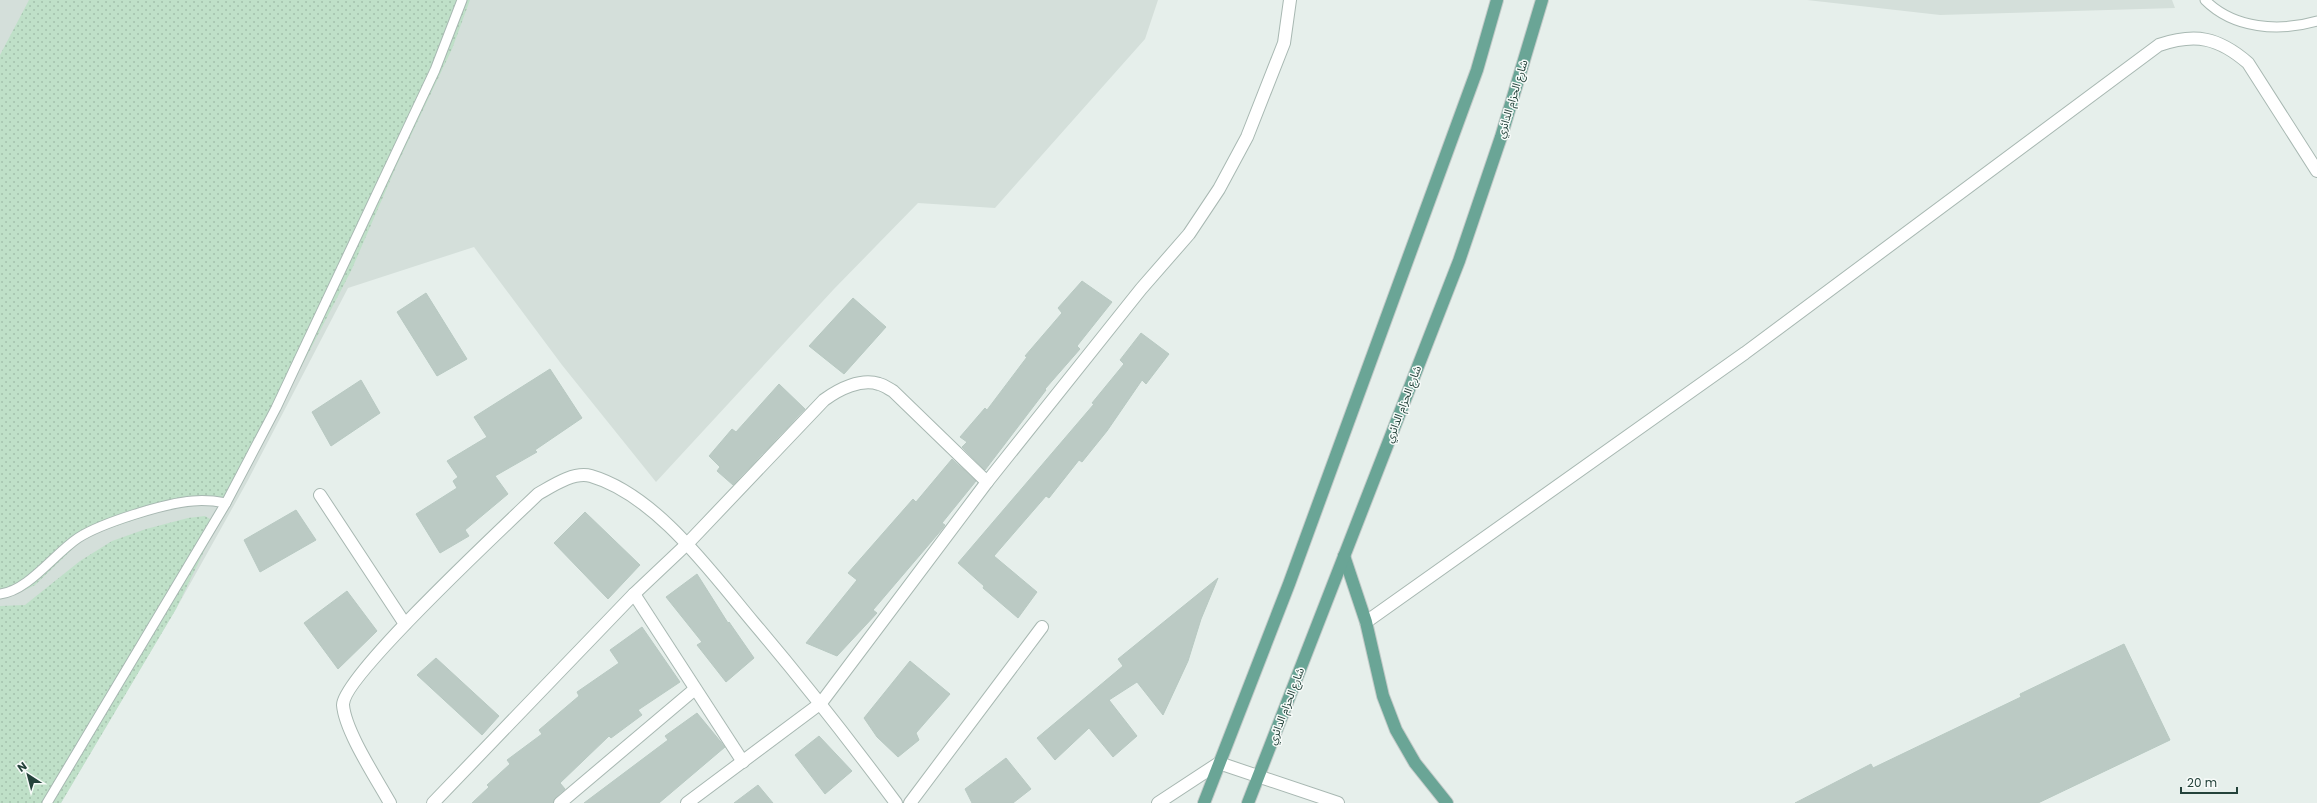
<svg xmlns="http://www.w3.org/2000/svg" width="2317" height="803" font-family="Poppins,'Noto Sans Arabic',sans-serif">
<style>
.built{fill:#d4dfda}
.grass{fill:url(#grass-dots)}
.building{fill:#bbcac4;stroke:#b8c9c2}
.lines{fill:none;stroke-linecap:round;stroke-linejoin:round}
.service-casing{stroke:#a8b8b2;stroke-width:11}
.minor-casing{stroke:#a8b8b2;stroke-width:14}
.tertiary-casing{stroke:#a8b8b2;stroke-width:14}
.primary-casing{stroke:#c2cac8;stroke-width:14}
.service{stroke:#fff;stroke-width:9}
.minor{stroke:#fff;stroke-width:12}
.tertiary{stroke:#fff;stroke-width:12}
.primary{stroke:#6aa596;stroke-width:12}
.labels{text-anchor:middle;stroke-width:3;stroke-linejoin:round;paint-order:stroke}
.street-label{font-size:11px;fill:#24423a;stroke:#f7fbf9}
</style>
<defs>
<pattern id="grass-dots" width="8" height="8" patternUnits="userSpaceOnUse"><rect width="8" height="8" fill="#bfe0c8"/><path d="M2 2h.1M6 6h.1" fill="none" stroke="#a4c1ad" stroke-width="1.8" stroke-linecap="round"/></pattern>
</defs>
<rect width="100%" height="100%" fill="#e6efeb"/>
<g class="built">
<path d="M0 0H1158L1145 39 995 208 918 203 834 289 656 482 562 365 474 247 348 288 247 482 176 609 61 803H0Z"/>
<path d="M1807 0H2172L2175 8 1940 15Z"/>
</g>
<g class="grass">
<path d="M29 0H470L452 49 396 167 351 271 240 485 224 501 193 504 161 511 86 536 35 585 17 594 0 593V55Z"/>
<path d="M205 516 215 522 209 541 176 609 61 803H0V606L25 605 80 561 112 541 146 529 188 518Z"/>
</g>
<g class="building">
<path d="M1082 281 1112 302 1077 346 1080 349 1045 389 1046 390 985 470 962 447 967 442 960 437 985 408 987 410 1027 357 1025 356 1062 313 1058 308Z"/>
<path d="M426 293 467 359 437 376 397 312Z"/>
<path d="M853 298 886 327 844 374 809 346Z"/>
<path d="M1141 333 1169 354 1146 384 1142 380 1107 431 1082 462 1079 460 1049 498 1046 496 994 556 1037 592 1018 618 983 588 984 586 958 563 1094 404 1092 403 1124 364 1120 360Z"/>
<path d="M550 369 582 418 535 450 537 452 495 476 508 494 465 530 469 536 440 553 416 514 457 488 453 481 458 477 447 461 487 437 474 417Z"/>
<path d="M361 380 380 413 331 446 312 412Z"/>
<path d="M779 384 805 409 733 485 717 471 720 467 709 456 732 429 736 432Z"/>
<path d="M952 459 976 481 942 523 945 525 943 528 873 610 877 613 837 656 806 643 857 580 848 573 913 499 916 502Z"/>
<path d="M296 510 316 540 260 572 244 540Z"/>
<path d="M585 512 640 565 608 599 554 543Z"/>
<path d="M697 574 728 623 729 622 754 658 726 682 697 645 702 642 666 597Z"/>
<path d="M1218 578 1201 619 1188 661 1163 715 1137 682 1109 700 1137 736 1113 757 1089 728 1055 760 1037 738 1123 666 1118 659Z"/>
<path d="M347 591 377 631 338 669 304 623Z"/>
<path d="M642 627 680 682 638 710 642 715 611 738 609 736 560 783 565 789 555 798 553 803H472L489 787 487 785 510 764 507 760 542 734 539 730 579 696 577 692 619 663 610 650Z"/>
<path d="M2124 644 2170 740 2038 803H1795L1871 764 1873 768 2021 697 2020 694Z"/>
<path d="M436 658 499 716 482 735 417 675Z"/>
<path d="M910 661 950 694 916 733 919 740 898 757 877 737 864 718Z"/>
<path d="M697 713 725 747 659 803H584L668 740 665 736Z"/>
<path d="M819 736 852 771 825 794 795 755Z"/>
<path d="M1006 758 1031 789 1013 803H972L965 789Z"/>
<path d="M758 785 773 803H734Z"/>
</g>
<g class="lines">
<g class="service-casing">
<g id="service">
<path d="M2205 0C2234 29 2279 32 2317 21"/>
<path d="M0 594C28 591 54 554 78 538 101 523 165 503 193 501 204 500 215 501 226 503"/>
<path d="M47 803 226 503 276 408 435 70 462 0"/>
</g>
</g>
<g class="minor-casing">
<g id="minor">
<path d="M320 495 405 624"/>
<path d="M634 594 743 762"/>
<path d="M1366 622 1745 353 2159 45C2195 33 2218 37 2248 63L2317 171"/>
<path d="M390 803C376 778 345 731 343 705 342 677 509 522 538 494 552 486 574 471 591 476 656 495 711 572 753 622 803 681 850 741 896 803"/>
<path d="M433 803 634 594 688 543 824 400C839 389 861 378 879 384 884 385 889 389 893 391L987 482"/>
<path d="M560 803 695 689"/>
<path d="M687 803 821 703 987 482 1141 289 1189 234 1219 189 1247 137 1284 43 1290 0"/>
<path d="M910 803 1042 627"/>
<path d="M1158 803 1219 763"/>
</g>
</g>
<g class="tertiary-casing">
<path id="tertiary" d="M1219 763 1338 803"/>
</g>
<g class="primary-casing">
<g id="primary">
<path d="M1344 556 1366 622 1383 696 1396 730 1415 763 1447 803"/>
<path d="M1204 803 1289 584 1477 70 1497 0"/>
<path d="M1248 803 1459 261 1501 137 1542 0"/>
</g>
</g>
<use href="#service" class="service"/>
<use href="#minor" class="minor"/>
<use href="#tertiary" class="tertiary"/>
<use href="#primary" class="primary"/>
</g>
<g class="labels">
<g class="street-label">
<text transform="translate(1512 99) rotate(-73)" y="4">شارع الحزام الدائري</text>
<text transform="translate(1403 404) rotate(-69)" y="4">شارع الحزام الدائري</text>
<text transform="translate(1286 706) rotate(-69)" y="4">شارع الحزام الدائري</text>
</g>
</g>
<g transform="translate(28 775) rotate(324)" stroke="#f7fbf9" stroke-width="3" paint-order="stroke">
<path d="M0-3L7 15L0 10L-7 15Z" fill="#24423a"/>
<text y="-6" font-size="11" font-weight="bold" text-anchor="middle" fill="#24423a">N</text>
</g>
<path d="M2181 787v6h56v-6" fill="none" stroke="#24423a" stroke-width="2"/>
<text x="2187" y="787" font-size="12" fill="#24423a" stroke="#f7fbf9" stroke-width="3" paint-order="stroke">20 m</text>
</svg>
